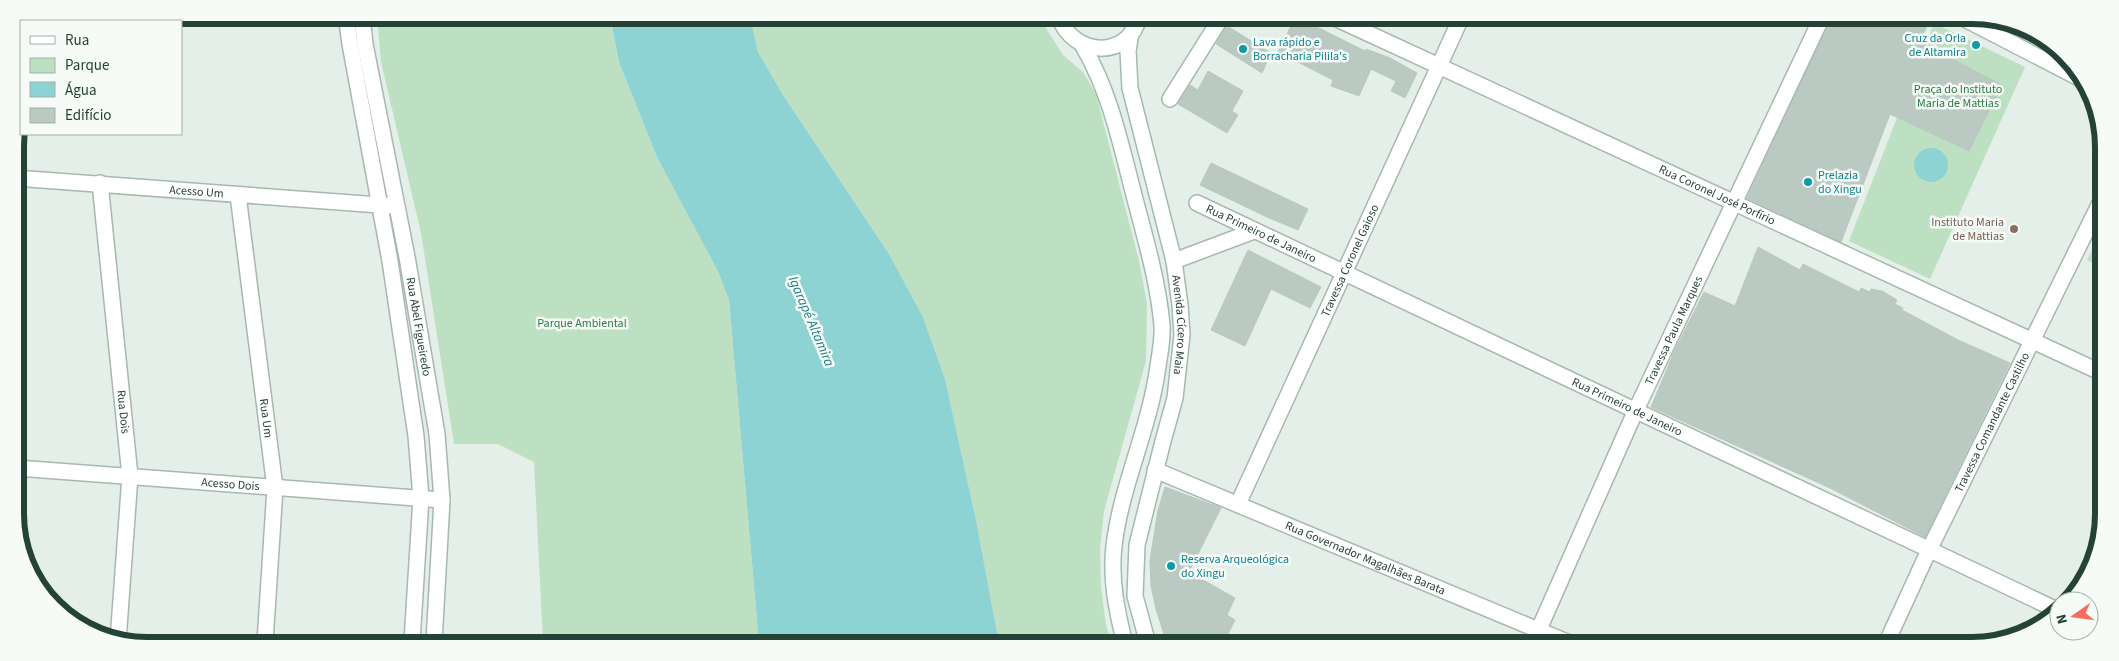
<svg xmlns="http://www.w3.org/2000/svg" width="2119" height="661" font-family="'Source Sans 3',sans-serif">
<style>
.green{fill:#bee0c2}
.water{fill:#8dd3d4}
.building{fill:#bacac2;stroke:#b7c9bf}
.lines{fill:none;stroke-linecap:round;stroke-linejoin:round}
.minor-casing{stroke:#a7b8af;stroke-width:18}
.tertiary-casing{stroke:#a7b8af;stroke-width:18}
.secondary-casing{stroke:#a3bbaf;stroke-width:18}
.minor{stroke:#fff;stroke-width:15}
.tertiary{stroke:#fff;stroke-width:15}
.secondary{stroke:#fff;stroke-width:15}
.culture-dot{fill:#0f9aa8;stroke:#f6fbf8;stroke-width:2}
.education-dot{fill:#8d6e63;stroke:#f6fbf8;stroke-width:2}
.labels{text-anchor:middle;stroke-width:5;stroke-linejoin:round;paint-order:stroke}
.culture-label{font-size:12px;fill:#0d838f;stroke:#f6fbf8;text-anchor:start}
.park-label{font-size:12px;fill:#2d7a3f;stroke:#f6fbf8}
.street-label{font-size:12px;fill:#244235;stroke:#f6fbf8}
.education-label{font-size:12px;fill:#785e54;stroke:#f6fbf8;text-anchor:end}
.water-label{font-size:14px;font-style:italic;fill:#1c7e80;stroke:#f6fbf8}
.rim{fill:none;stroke:#244235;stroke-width:6}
</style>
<rect width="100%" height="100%" fill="#e5efe9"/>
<g class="green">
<path d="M377 16H610L619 62 657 157 719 271 729 300 759 643 543 642 534 462 498 444H454L421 233 381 62Z"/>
<path d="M750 16 1039 17 1063 55 1083 72 1096 94 1139 261 1147 303 1146 361 1104 511 1100 549 1101 587 1106 625 1112 644 999 643 976 520 945 379 923 317 889 254 783 95 758 52Z"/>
<path d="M1934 23 2025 67 1930 279 1849 241Z"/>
<path d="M2101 232V267L2087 260Z"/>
</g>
<g class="water">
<path d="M610 16H750L758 52 783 95 889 254 923 317 945 379 976 520 999 643H759L729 300 718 271 657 157 619 62Z"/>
<circle cx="1931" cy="165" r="17"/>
</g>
<g class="building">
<path d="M1295 18H1299L1365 51 1366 49 1390 58 1417 73 1405 98 1391 91 1396 81 1371 69 1359 96 1331 86 1333 80 1278 52Z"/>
<path d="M1830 19H1930L1920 42 2002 85 1969 151 1890 114 1841 242 1747 198Z"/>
<path d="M1227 26 1271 53 1262 73 1216 44Z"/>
<path d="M1208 71 1243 91 1232 111 1238 115 1227 133 1178 104 1190 85 1198 90Z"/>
<path d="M1211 163 1308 209 1298 230 1267 217 1200 185Z"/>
<path d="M1758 247 1800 270 1803 264 1859 292 1861 288 1870 292 1871 289 1882 291 1897 300 1895 304 1903 308 1902 310 1958 340 2010 363 1925 537 1830 488 1651 407 1675 350 1704 292 1735 306Z"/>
<path d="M1248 250 1321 287 1310 308 1271 289 1245 346 1211 330Z"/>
<path d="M1165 487 1221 508 1189 572 1235 598 1227 615 1235 620 1223 644H1167L1156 609 1151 586 1150 560 1158 510Z"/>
</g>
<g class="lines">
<g class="minor-casing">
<g id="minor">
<path d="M1965 19 2081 79"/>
<path d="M1170 99 1221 18"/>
<path id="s1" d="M15 178 393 206"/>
<path id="s2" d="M100 183 130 476 118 641"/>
<path id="s3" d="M238 195 275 488 265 642"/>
<path id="s4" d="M1197 203 2059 611"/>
<path d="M1174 261 1254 231"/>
<path id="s5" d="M17 468 442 500"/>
<path id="s6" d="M1155 470 1574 645"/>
<path id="s7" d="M1238 504 1461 18"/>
<path id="s8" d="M1532 645 1635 412 1821 19"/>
<path id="s9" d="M1885 646 1929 550 2101 201"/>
</g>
</g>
<g class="tertiary-casing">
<g id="tertiary">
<path d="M346 15 350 44 390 261 416 436 421 498 412 642"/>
<path id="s10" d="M362 16 365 44 407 257 437 434 442 500 434 642"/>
<path id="s11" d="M1335 18 2100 372"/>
</g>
</g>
<g class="secondary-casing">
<g id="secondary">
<path d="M1059 17C1074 58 1129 59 1139 17"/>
<path id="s12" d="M1131 33 1128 51 1130 88 1174 261 1180 305 1182 335 1175 398 1163 441 1137 545 1135 596 1148 644"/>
<path d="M1083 46C1111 94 1121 146 1135 199 1146 241 1158 282 1162 325 1163 338 1160 353 1158 366 1150 428 1121 485 1114 546 1110 579 1117 612 1125 644"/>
</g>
</g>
<use href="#minor" class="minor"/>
<use href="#tertiary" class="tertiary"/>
<use href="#secondary" class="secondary"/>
</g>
<g class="culture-dot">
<circle cx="1976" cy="45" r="5"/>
<circle cx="1243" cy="49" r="5"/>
<circle cx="1808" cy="182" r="5"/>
<circle cx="1171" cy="566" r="5"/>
</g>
<circle class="education-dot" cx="2014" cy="229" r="5"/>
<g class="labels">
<g class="culture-label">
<text x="1966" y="42" text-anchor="end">Cruz da Orla<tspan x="1966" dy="14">de Altamira</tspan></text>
<text x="1253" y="46">Lava rápido e<tspan x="1253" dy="14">Borracharia Pilila's</tspan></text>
<text x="1818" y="179">Prelazia<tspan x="1818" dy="14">do Xingu</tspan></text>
<text x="1181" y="563">Reserva Arqueológica<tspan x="1181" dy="14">do Xingu</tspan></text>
</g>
<g class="park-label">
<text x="1958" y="93">Praça do Instituto<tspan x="1958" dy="14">Maria de Mattias</tspan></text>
<text x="582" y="327">Parque Ambiental</text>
</g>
<g class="street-label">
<text dy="4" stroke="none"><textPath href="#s1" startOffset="182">Acesso Um</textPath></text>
<text dy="4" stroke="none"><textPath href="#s11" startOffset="421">Rua Coronel José Porfírio</textPath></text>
<text dy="4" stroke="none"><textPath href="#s4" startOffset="71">Rua Primeiro de Janeiro</textPath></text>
<text dy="4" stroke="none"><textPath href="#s7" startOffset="268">Travessa Coronel Gaioso</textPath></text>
<text dy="4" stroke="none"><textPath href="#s12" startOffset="298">Avenida Cícero Maia</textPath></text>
<text dy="4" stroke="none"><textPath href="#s10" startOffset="316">Rua Abel Figueiredo</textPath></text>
<text dy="4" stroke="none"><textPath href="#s8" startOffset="345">Travessa Paula Marques</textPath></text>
<text dy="4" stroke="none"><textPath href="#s4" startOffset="476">Rua Primeiro de Janeiro</textPath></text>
<text dy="4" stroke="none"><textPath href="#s2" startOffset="230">Rua Dois</textPath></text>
<text dy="4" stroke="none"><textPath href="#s3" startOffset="225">Rua Um</textPath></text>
<text dy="4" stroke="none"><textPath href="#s9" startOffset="248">Travessa Comandante Castilho</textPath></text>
<text dy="4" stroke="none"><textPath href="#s5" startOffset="214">Acesso Dois</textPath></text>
<text dy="4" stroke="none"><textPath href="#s6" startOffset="228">Rua Governador Magalhães Barata</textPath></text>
</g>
<g class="education-label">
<text x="2004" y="226">Instituto Maria<tspan x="2004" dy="14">de Mattias</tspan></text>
</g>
<g class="water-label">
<text transform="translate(812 321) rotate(67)" y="5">Igarapé Altamira</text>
</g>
</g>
<path d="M0 0H2119V661H0ZM147 24H1972A123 123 0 0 1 2095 147V514A123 123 0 0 1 1972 637H147A123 123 0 0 1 24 514V147A123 123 0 0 1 147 24Z" fill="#f6fbf8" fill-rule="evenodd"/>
<path class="rim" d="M147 24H1972A123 123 0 0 1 2095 147V514A123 123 0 0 1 1972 637H147A123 123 0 0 1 24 514V147A123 123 0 0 1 147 24Z"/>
<rect x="20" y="20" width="162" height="115" fill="#f6fbf8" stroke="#a2b1aa"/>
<rect x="30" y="36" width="25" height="8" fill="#ffffff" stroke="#a2b1aa"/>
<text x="65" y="45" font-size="15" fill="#244235">Rua</text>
<rect x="30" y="58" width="25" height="15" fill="#bee0c2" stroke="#a2b1aa"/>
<text x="65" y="70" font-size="15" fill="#244235">Parque</text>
<rect x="30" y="82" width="25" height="15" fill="#8dd3d4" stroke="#a2b1aa"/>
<text x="65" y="95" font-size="15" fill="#244235">Água</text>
<rect x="30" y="108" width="25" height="15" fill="#bacac2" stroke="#a2b1aa"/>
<text x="65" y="120" font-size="15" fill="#244235">Edifício</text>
<g transform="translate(2074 616) rotate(256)"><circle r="24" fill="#f6fbf8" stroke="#a2b1aa"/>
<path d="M0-4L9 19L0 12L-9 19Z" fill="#f46d5e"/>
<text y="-8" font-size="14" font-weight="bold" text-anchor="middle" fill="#244235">N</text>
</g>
</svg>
